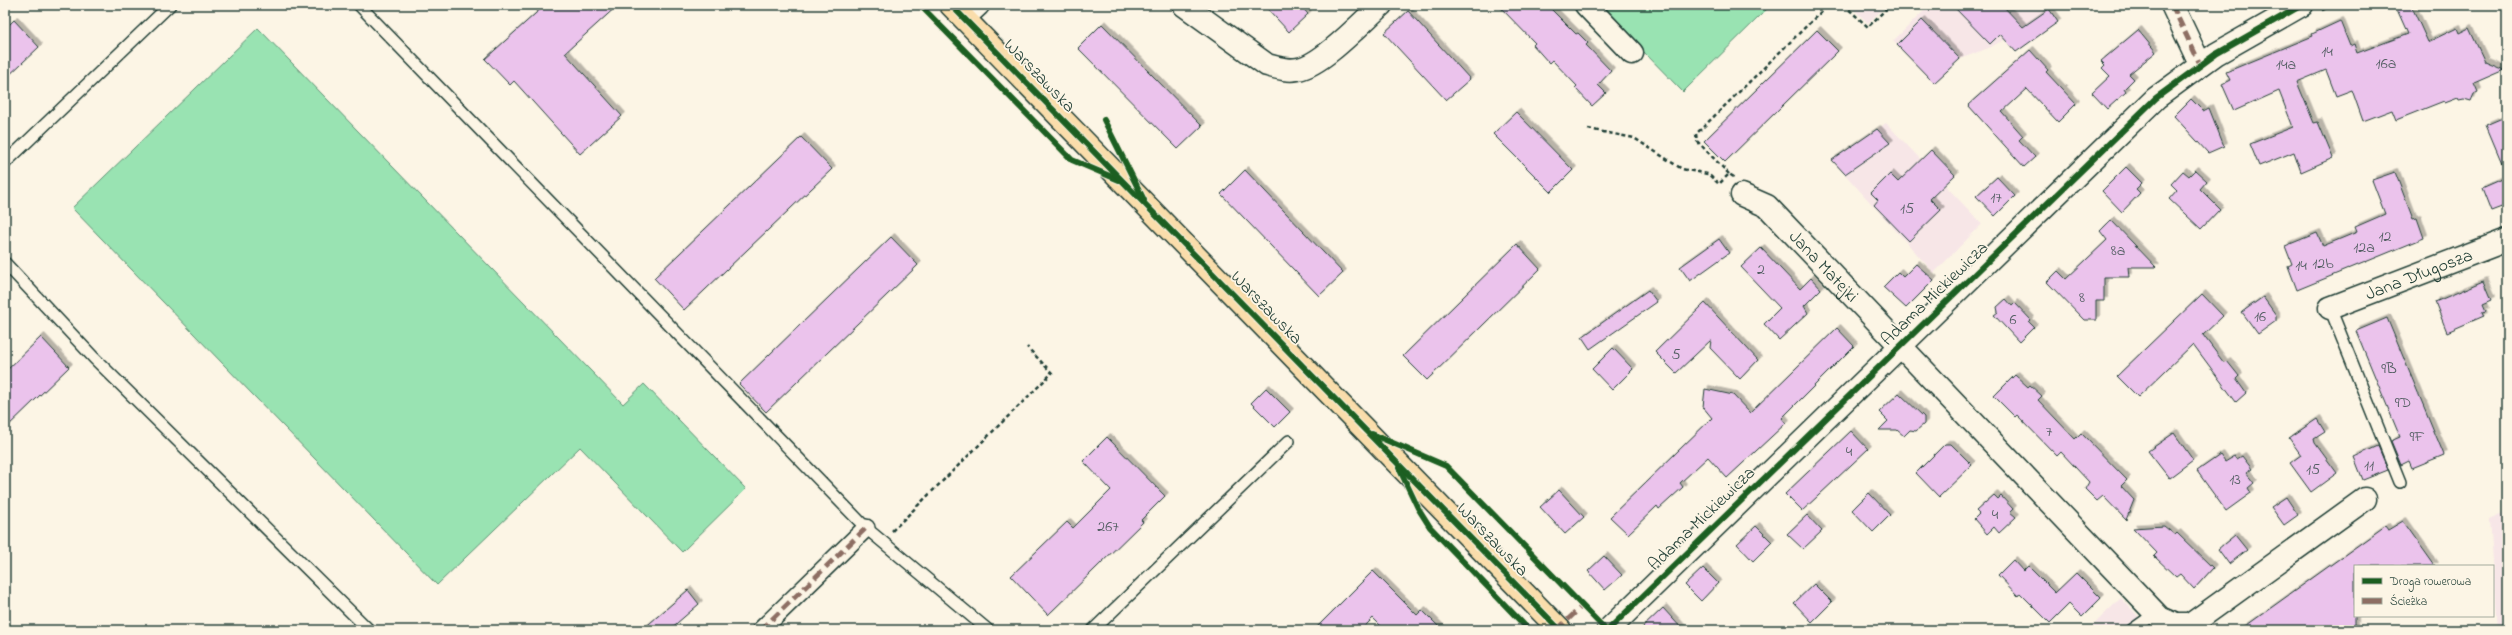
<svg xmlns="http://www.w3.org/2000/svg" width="2512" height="635" font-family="'Indie Flower',sans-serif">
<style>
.built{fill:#f7e6e7}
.green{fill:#99e3b2;stroke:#5c9073}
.building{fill:#ebc3ec;stroke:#1f3d34;filter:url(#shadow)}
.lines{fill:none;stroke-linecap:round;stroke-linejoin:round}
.service-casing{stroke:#1f3d34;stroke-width:14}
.pedestrian-casing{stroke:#1f3d34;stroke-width:20}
.minor-casing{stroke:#1f3d34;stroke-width:25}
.tertiary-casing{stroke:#1f3d34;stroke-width:25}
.primary-casing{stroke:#1f3d34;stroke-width:25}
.path{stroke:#1f3d34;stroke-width:2.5;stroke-dasharray:4 3;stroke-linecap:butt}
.service{stroke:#fcf5e5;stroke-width:11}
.pedestrian{stroke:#fcf5e5;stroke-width:17}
.minor{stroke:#fcf5e5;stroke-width:22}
.tertiary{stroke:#fcf5e5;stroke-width:22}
.primary{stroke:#faddab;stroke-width:22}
.quiet{stroke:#8d6e63;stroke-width:5;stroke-dasharray:10 5;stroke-linecap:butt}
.cycleway-casing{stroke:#fcf5e5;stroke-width:8}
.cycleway{stroke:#1b5e20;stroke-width:6}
.labels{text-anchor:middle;stroke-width:3.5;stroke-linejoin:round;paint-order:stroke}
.number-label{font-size:16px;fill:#525e62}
.street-label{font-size:18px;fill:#1f3d34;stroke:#fcf5e5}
</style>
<defs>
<filter id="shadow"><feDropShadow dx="3.5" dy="-3.5" stdDeviation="0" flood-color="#0004"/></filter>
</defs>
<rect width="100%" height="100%" fill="#fcf5e5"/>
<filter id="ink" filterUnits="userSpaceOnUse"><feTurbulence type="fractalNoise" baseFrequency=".025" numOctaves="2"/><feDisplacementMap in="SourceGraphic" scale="8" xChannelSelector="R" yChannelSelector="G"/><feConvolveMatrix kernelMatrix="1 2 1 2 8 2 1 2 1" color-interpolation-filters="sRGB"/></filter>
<g filter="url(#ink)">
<g class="built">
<path d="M1849 5H1887L1868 23Z"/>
<path d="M1930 5H2054L2007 38 1991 47 1960 59 1934 83 1893 41Z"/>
<path d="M1886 123 1982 224 1934 273 1832 160Z"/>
<path d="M2507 512V630H2497L2489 520Z"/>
<path d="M2121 598 2151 630H2088Z"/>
</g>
<g class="green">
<path d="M1598 5H1771L1683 92Z"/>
<path d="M258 28 623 404 644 384 746 489 682 552 580 447 437 585 72 208Z"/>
</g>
<g class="building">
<path d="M545 5H618L565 53 622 116 580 154 514 81 510 85 485 59Z"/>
<path d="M1264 5H1300L1308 14 1289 32Z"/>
<path d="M1498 5H1547L1576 34 1578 33 1588 43 1586 45 1611 71 1598 85 1606 93 1592 106 1575 88 1577 86 1552 60 1549 63 1533 45 1535 43Z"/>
<path d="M1952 5H2002L2023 27 2049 9 2058 22 2016 52 2000 34 1990 44Z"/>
<path d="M2395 5H2411L2428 42 2457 28 2459 33 2469 28 2485 62 2504 70 2474 83 2478 92 2474 94 2471 101 2464 99 2459 100 2458 98 2445 103 2444 101 2396 120 2392 110 2363 121 2352 90 2336 96 2326 70 2297 82 2314 123 2318 122 2333 158 2301 172 2294 152 2259 166 2250 144 2293 127 2279 91 2234 111 2222 84 2230 80 2226 72 2313 36 2312 34 2340 21 2350 46 2354 44 2357 53 2408 34Z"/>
<path d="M1408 11 1470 79 1446 100 1384 33Z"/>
<path d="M14 20 39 47 5 79V29Z"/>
<path d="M1922 20 1960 59 1934 83 1897 45Z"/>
<path d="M1102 24 1202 126 1178 149 1078 48Z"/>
<path d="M1817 30 1838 51 1725 162 1704 141Z"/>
<path d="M2138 30 2156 52 2129 74 2134 79 2124 89 2126 92 2107 109 2092 93 2110 76 2102 68 2105 65 2101 61Z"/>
<path d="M2030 50 2048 70 2046 72 2076 104 2058 122 2027 89 2002 112 2023 136 2019 140 2035 157 2024 167 1968 105Z"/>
<path d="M2191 99 2203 111 2209 108 2224 146 2208 153 2174 116Z"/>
<path d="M1516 112 1573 170 1551 192 1493 134Z"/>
<path d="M2507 116V175L2486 125Z"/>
<path d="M1877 129 1890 143 1845 174 1832 160Z"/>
<path d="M801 137 832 169 684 310 654 278Z"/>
<path d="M1931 150 1955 175 1930 199 1941 210 1909 241 1874 205 1878 200 1871 193 1890 174 1898 182Z"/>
<path d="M2126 167 2142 183 2136 189 2140 193 2122 212 2102 191Z"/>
<path d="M1245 170 1343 273 1319 296 1221 194Z"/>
<path d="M2195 170 2207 181 2200 189 2220 209 2201 229 2169 199 2177 190 2171 184 2183 171 2189 176Z"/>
<path d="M2395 172 2413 219 2417 218 2424 238 2297 290 2288 266 2292 264 2285 246 2317 233 2323 246 2357 232 2355 227 2385 214 2372 180Z"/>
<path d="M1997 177 2015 196 1995 216 1976 196Z"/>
<path d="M2507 177V205L2491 211 2482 188Z"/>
<path d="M2111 220 2156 267H2128L2129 277H2104V301H2096V320H2084L2047 282 2058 271 2066 279 2107 240 2100 231Z"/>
<path d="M891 237 918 265 766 412 739 384Z"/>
<path d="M1719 239 1729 253 1690 281 1680 267Z"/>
<path d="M1517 244 1540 269 1427 380 1403 356Z"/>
<path d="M1761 248 1800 289 1811 278 1821 289 1804 306 1808 313 1779 340 1764 324 1780 308 1741 267Z"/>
<path d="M1916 264 1934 280 1906 308 1883 287 1898 272 1903 277Z"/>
<path d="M2484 281 2492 300 2483 304 2486 311 2482 312 2484 316 2447 332 2435 302Z"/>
<path d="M1648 290 1657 302 1590 349 1582 337Z"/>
<path d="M2202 294 2223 316 2203 335 2224 363 2227 361 2239 376 2236 379 2246 393 2236 402 2193 344 2138 397 2117 376Z"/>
<path d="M2263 297 2276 315V321L2258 334 2242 312Z"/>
<path d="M2006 299 2012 306 2015 303 2031 320 2029 322 2034 327 2019 342 1994 315 1998 312 1997 307Z"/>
<path d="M1705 303 1758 360 1740 379 1710 348 1711 340 1676 373 1655 352Z"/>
<path d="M2387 318 2444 455 2412 468 2409 461 2401 465 2391 441 2400 437 2356 331Z"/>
<path d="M1837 328 1854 346 1782 418 1786 423 1727 478 1708 457 1680 483 1683 487 1659 509 1657 506 1628 534 1610 517 1712 418 1703 407 1705 389 1733 395 1750 413Z"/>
<path d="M41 337 69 367 5 429V372Z"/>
<path d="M1613 348 1633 369 1612 390 1592 369Z"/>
<path d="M2015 375 2028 387 2030 385 2042 396 2038 400 2075 439 2081 433 2127 480 2121 486 2134 500 2126 520 2103 496 2097 501 2085 489 2089 482 2061 452 2057 456 2017 415 2015 417 1994 396Z"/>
<path d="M1266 388 1290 412 1275 427 1251 403Z"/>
<path d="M1899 393 1924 417V424L1916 431 1910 430 1904 436 1897 430H1879L1888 421 1879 412Z"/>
<path d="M2317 419 2325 432 2314 439 2315 443 2337 473 2311 492 2290 463 2301 455 2289 438Z"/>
<path d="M1851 431 1868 449 1802 511 1785 494Z"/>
<path d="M2174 433 2193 460 2169 478 2148 451Z"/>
<path d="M1107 437 1165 496 1141 520 1143 522 1048 615 1011 576 1067 522 1073 528 1111 490 1083 461Z"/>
<path d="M1945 444H1951L1972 465 1939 497 1916 473Z"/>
<path d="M2378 446 2388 470 2363 480 2354 457Z"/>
<path d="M2220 455 2225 462 2235 456 2237 459 2242 456 2252 469 2246 473 2254 483 2248 488 2251 493 2226 511 2197 471Z"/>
<path d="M1559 490 1584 517 1565 534 1540 507Z"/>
<path d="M1869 493 1890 515 1873 532 1852 510Z"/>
<path d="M1994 495 1998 499 2001 496 2013 509 2010 512 2016 517 1999 533 1994 527 1987 534 1974 519 1979 514 1976 511Z"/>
<path d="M2286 497 2298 515 2284 525 2271 507Z"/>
<path d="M1807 515 1822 531 1803 549 1787 534Z"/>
<path d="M2403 521 2435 566H2355V630H2240L2385 526 2388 530Z"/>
<path d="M1756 526 1772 542 1753 561 1737 544Z"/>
<path d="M2164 526 2175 535 2177 533 2213 568 2194 589 2180 574 2176 577 2154 556 2157 553 2133 528Z"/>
<path d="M2235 535 2247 550 2229 564 2218 549Z"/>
<path d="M1604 556 1622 575 1605 590 1588 571Z"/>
<path d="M2013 560 2023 571 2028 566 2055 593 2076 573 2101 598 2082 617 2069 604 2050 623 2020 593 2018 596 1998 575Z"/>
<path d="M1703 568 1718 583 1701 601 1685 585Z"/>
<path d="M1373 571 1417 615 1422 610 1442 630H1385L1373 618 1361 630H1314Z"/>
<path d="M1814 584 1832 602 1812 622 1794 603Z"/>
<path d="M688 590 699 604 669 630H642Z"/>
<path d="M1663 608 1683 630H1640Z"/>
</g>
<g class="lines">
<g class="service-casing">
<g id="service">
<path d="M359 5 866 528 988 630"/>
<path d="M5 163 170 5"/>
<path d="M5 263 94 358 369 630"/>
<path d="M2330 308 2400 482"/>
<path d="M1093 630 1289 441"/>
<path d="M2132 630 2156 613"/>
</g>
</g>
<g class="pedestrian-casing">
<path id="pedestrian" d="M761 630 866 528"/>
</g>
<g class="minor-casing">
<g id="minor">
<path d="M1184 5 1267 65C1278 68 1287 71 1298 69 1322 65 1362 22 1381 5"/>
<path d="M1586 5 1632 53"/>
<path d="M2172 5 2200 64"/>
<path d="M964 18 978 5"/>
<path id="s1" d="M1742 195 1767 206 2160 618 2176 625H2190L2365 499"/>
<path id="s2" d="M2330 308 2507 240"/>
</g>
</g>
<g class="tertiary-casing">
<path id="tertiary" d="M1608 630 2156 98 2216 54 2302 5"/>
</g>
<g class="primary-casing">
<path id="primary" d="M951 5 1560 630"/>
</g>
<g class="path">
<path d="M1844 5 1868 27 1890 5"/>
<path d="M1881 5 1885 9"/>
<path d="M2322 10 2333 5"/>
<path d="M1588 129 1634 138 1682 169 1708 174 1719 184 1729 174 1734 177"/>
<path d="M1729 174 1697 141 1696 134 1828 5"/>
<path d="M892 531 1052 373 1027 347"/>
</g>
<use href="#service" class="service"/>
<use href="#pedestrian" class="pedestrian"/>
<use href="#minor" class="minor"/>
<use href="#tertiary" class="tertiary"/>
<use href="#primary" class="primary"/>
<g class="quiet">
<path d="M2172 5 2200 64"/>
<path d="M761 630 866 528"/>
<path d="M1557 630 1582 606"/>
</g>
<g class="cycleway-casing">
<g id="cycleway">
<path d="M920 5 1072 160 1119 180"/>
<path d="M951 5 1560 630"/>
<path d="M1104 120 1144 200"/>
<path d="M1372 434 1446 466 1606 630"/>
<path d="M1399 468 1418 508 1430 527 1529 630"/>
<path d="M1608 630 2156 98 2216 54 2302 5"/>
</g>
</g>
<use href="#cycleway" class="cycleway"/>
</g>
</g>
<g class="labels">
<g class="number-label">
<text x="2327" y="56">14</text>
<text x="2386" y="68">16a</text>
<text x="2286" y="69">14a</text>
<text x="1996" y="202">17</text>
<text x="1907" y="213">15</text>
<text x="2385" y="241">12</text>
<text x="2364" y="252">12a</text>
<text x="2118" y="255">8a</text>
<text x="2323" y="268">12b</text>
<text x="2301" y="270">14</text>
<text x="1761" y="274">2</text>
<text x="2082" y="302">8</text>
<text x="2260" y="321">16</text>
<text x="2013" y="324">6</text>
<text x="1676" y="359">5</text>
<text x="2389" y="373">9B</text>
<text x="2403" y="407">9D</text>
<text x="2049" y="436">7</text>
<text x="2417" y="441">9F</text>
<text x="1849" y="456">4</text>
<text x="2369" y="470">11</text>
<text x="2313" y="474">15</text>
<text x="2235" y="484">13</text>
<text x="1995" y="519">4</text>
<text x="1108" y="531">267</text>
</g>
<g class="street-label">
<text transform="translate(1040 75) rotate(46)" y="6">Warszawska</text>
<text dy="6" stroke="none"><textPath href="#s1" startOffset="110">Jana Matejki</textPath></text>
<text dy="6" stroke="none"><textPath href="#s2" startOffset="95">Jana Długosza</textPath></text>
<text transform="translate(1934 293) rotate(-44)" y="6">Adama Mickiewicza</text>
<text transform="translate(1267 307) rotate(46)" y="6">Warszawska</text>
<text transform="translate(1701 518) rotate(-44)" y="6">Adama Mickiewicza</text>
<text transform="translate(1493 539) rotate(46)" y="6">Warszawska</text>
</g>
</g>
<rect width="2512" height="635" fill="none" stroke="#fcf5e5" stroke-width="20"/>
<rect x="10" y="10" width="2492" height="615" fill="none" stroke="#1f3d34" stroke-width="1.5" filter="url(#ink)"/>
<rect x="2354" y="565" width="140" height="52" fill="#fcf5e5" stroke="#a4ab9e"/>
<rect x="2362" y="578" width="20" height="6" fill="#1b5e20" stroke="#a4ab9e"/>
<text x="2390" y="585" font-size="12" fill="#1f3d34">Droga rowerowa</text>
<rect x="2362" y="598" width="20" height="6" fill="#8d6e63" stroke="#a4ab9e"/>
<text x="2390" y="605" font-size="12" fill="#1f3d34">Ścieżka</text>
</svg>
